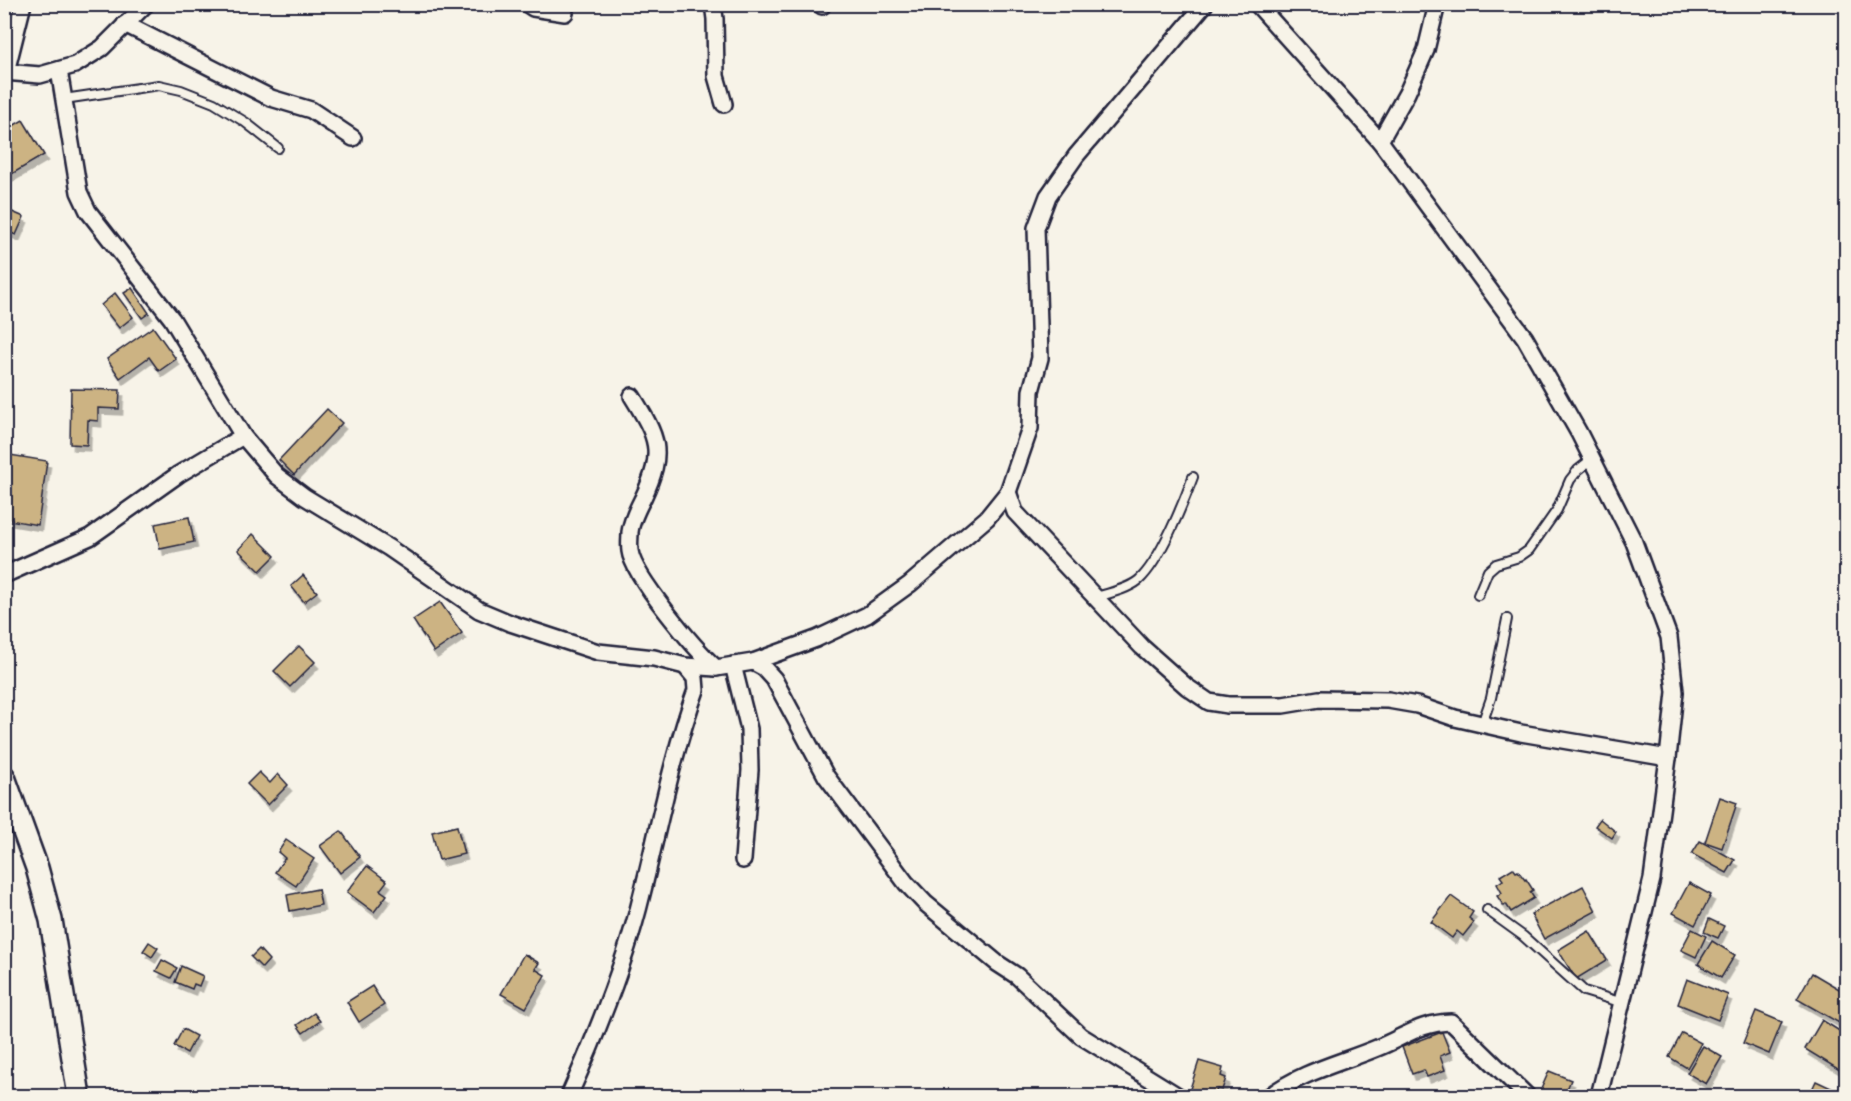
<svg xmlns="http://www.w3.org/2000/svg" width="1851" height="1101" font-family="'Architects Daughter',sans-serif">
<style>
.building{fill:#ccb383;stroke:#22223b;stroke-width:1.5;filter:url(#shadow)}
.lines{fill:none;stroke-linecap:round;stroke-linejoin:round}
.lane-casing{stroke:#22223b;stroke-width:12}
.street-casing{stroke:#22223b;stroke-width:20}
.secondary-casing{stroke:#22223b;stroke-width:26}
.lane{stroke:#f7f3e8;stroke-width:8}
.street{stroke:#f7f3e8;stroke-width:15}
.secondary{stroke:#f7f3e8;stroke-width:21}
</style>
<defs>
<filter id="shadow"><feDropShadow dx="3.5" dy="6" stdDeviation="0" flood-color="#0004"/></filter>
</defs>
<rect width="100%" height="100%" fill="#f7f3e8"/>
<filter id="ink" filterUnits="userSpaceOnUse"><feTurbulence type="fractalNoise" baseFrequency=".0167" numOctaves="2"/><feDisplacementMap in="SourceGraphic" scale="12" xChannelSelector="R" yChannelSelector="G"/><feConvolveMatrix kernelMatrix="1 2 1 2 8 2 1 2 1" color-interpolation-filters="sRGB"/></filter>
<g filter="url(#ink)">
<g class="building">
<path d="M23 120 44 155 10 175 4 166V131Z"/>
<path d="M10 211 24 217 16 235 4 230V223Z"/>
<path d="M132 288 149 313 142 318 124 293Z"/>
<path d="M115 293 133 317 119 328 101 305Z"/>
<path d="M153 327 176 359 159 371 149 357 120 378 107 359Z"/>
<path d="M71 389 120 390 119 409 98 408V421L88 420 87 445 70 444Z"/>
<path d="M327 409 342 423 294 475 279 460Z"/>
<path d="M4 454 47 461 38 525 4 519Z"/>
<path d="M189 517 194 542 160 549 155 524Z"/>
<path d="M253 534 275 556 260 571 238 550Z"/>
<path d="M303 575 317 592 304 602 291 586Z"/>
<path d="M440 602 462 633 434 652 413 620Z"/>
<path d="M299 646 315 662 290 687 274 671Z"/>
<path d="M259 772 270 783 278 774 288 785 268 805 247 784Z"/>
<path d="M1720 797 1737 803 1722 848 1705 842Z"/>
<path d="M1600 819 1616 832 1612 838 1595 826Z"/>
<path d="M457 826 464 854 439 860 432 832Z"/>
<path d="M341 831 360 857 340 873 320 846Z"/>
<path d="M286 840 314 859 296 886 275 872 285 858 278 852Z"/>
<path d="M1700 841 1735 860 1727 873 1692 854Z"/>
<path d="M367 866 387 881 380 890 387 895 374 912 347 892Z"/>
<path d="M1513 868 1516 872 1518 871 1525 880 1526 879 1533 890 1530 892 1534 898 1511 912 1506 904 1504 906 1497 896 1502 893 1497 884 1503 880 1500 876Z"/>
<path d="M1689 883 1711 895 1695 925 1673 913Z"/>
<path d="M1583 886 1596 911 1544 939 1531 914Z"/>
<path d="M318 889 321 905 290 911 287 895Z"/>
<path d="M1451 896 1473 912 1469 918 1474 922 1463 936 1457 931 1452 938 1431 922Z"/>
<path d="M1709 919 1724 926 1718 938 1704 932Z"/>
<path d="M1692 929 1706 936 1696 957 1681 950Z"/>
<path d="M1589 931 1607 960 1576 979 1558 950Z"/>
<path d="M1712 941 1735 955 1721 978 1698 964Z"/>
<path d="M149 942 158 948 152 957 143 951Z"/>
<path d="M259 949 269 960 262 968 251 957Z"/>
<path d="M524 954 539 963 535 969 545 975 526 1008 501 994Z"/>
<path d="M162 960 177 968 171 978 156 971Z"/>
<path d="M181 966 203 976 199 986 194 984 192 989 175 982Z"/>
<path d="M1812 973 1846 993V1014L1841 1024 1797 999Z"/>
<path d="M1687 979 1728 995 1718 1020 1678 1004Z"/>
<path d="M372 986 384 1005 359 1022 347 1002Z"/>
<path d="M1756 1011 1782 1022 1769 1054 1743 1043Z"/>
<path d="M314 1013 320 1021 303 1033 297 1025Z"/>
<path d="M1822 1020 1846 1035V1074L1805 1049Z"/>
<path d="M183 1029 196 1036 187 1053 174 1046Z"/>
<path d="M1442 1032 1450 1052 1440 1056 1445 1070 1427 1077 1424 1070 1412 1074 1402 1047Z"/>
<path d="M1682 1033 1701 1043 1687 1068 1669 1057Z"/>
<path d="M1703 1046 1722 1057 1706 1084 1687 1073Z"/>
<path d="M1199 1061 1223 1068 1221 1076 1226 1078 1222 1090 1217 1089 1214 1096H1202L1189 1092Z"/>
<path d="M1549 1071 1571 1080 1564 1096H1538Z"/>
<path d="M1816 1081 1844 1094 1843 1096H1809Z"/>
</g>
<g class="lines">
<g class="lane-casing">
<g id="lane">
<path d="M64 99 159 85 181 90 214 103 245 122 278 148"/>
<path d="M1478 595 1488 571 1496 564 1519 557 1529 550 1557 510 1570 480 1578 470 1592 459"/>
<path d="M1096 597C1110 593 1128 589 1139 580 1160 561 1183 504 1193 477"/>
<path d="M1482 724 1491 698 1507 619"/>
<path d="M1487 910 1523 936 1584 991 1623 1003"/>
</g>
</g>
<g class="street-casing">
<g id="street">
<path d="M527 4 533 8 565 13"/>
<path d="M713 4 715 19 716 76 724 104"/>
<path d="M822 4V6"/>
<path d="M1257 4 1380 141 1525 338 1579 433 1634 542 1669 637 1675 692 1668 758 1652 879 1599 1096"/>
<path d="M125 24 271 98 311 110 353 138"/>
<path d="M59 70 79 192 88 211 172 319 243 436 277 476 305 497 389 548 479 610 510 623 598 652 654 658 685 666 716 668 753 662 816 639 867 615 910 584 987 518 1008 492 1030 428 1031 391 1040 358 1036 228 1048 196 1076 156 1205 4"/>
<path d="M4 72 40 75 75 65 102 48 146 4"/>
<path d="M6 72 23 4"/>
<path d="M1380 141 1407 93 1426 50 1437 4"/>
<path d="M632 396C658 438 665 451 643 498 638 508 631 521 630 532 630 538 629 545 630 551 633 576 696 650 716 668"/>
<path d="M1008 492 1015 512 1142 647 1187 687 1209 702 1228 705H1283L1319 699 1388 700 1417 705 1455 718 1521 733 1668 758"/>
<path d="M4 575 90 537 179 474 243 436"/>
<path d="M753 662 764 668 774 679 826 776 906 883 925 903 997 963 1017 976 1081 1036 1178 1096"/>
<path d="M733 665 749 729 750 770 743 860"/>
<path d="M569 1096C597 1033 626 962 642 894 659 826 672 756 696 690L695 678 685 666"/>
<path d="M1270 1096C1301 1072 1341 1063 1377 1048 1405 1037 1419 1023 1451 1022L1527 1096"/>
</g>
</g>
<g class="secondary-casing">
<path id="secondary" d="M4 777 37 868 51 920 79 1096"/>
</g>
<use href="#lane" class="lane"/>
<use href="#street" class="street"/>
<use href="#secondary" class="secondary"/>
</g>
</g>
<rect width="1851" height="1101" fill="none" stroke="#f7f3e8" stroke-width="24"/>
<rect x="12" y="12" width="1827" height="1077" fill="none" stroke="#22223b" stroke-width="2" filter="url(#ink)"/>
</svg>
